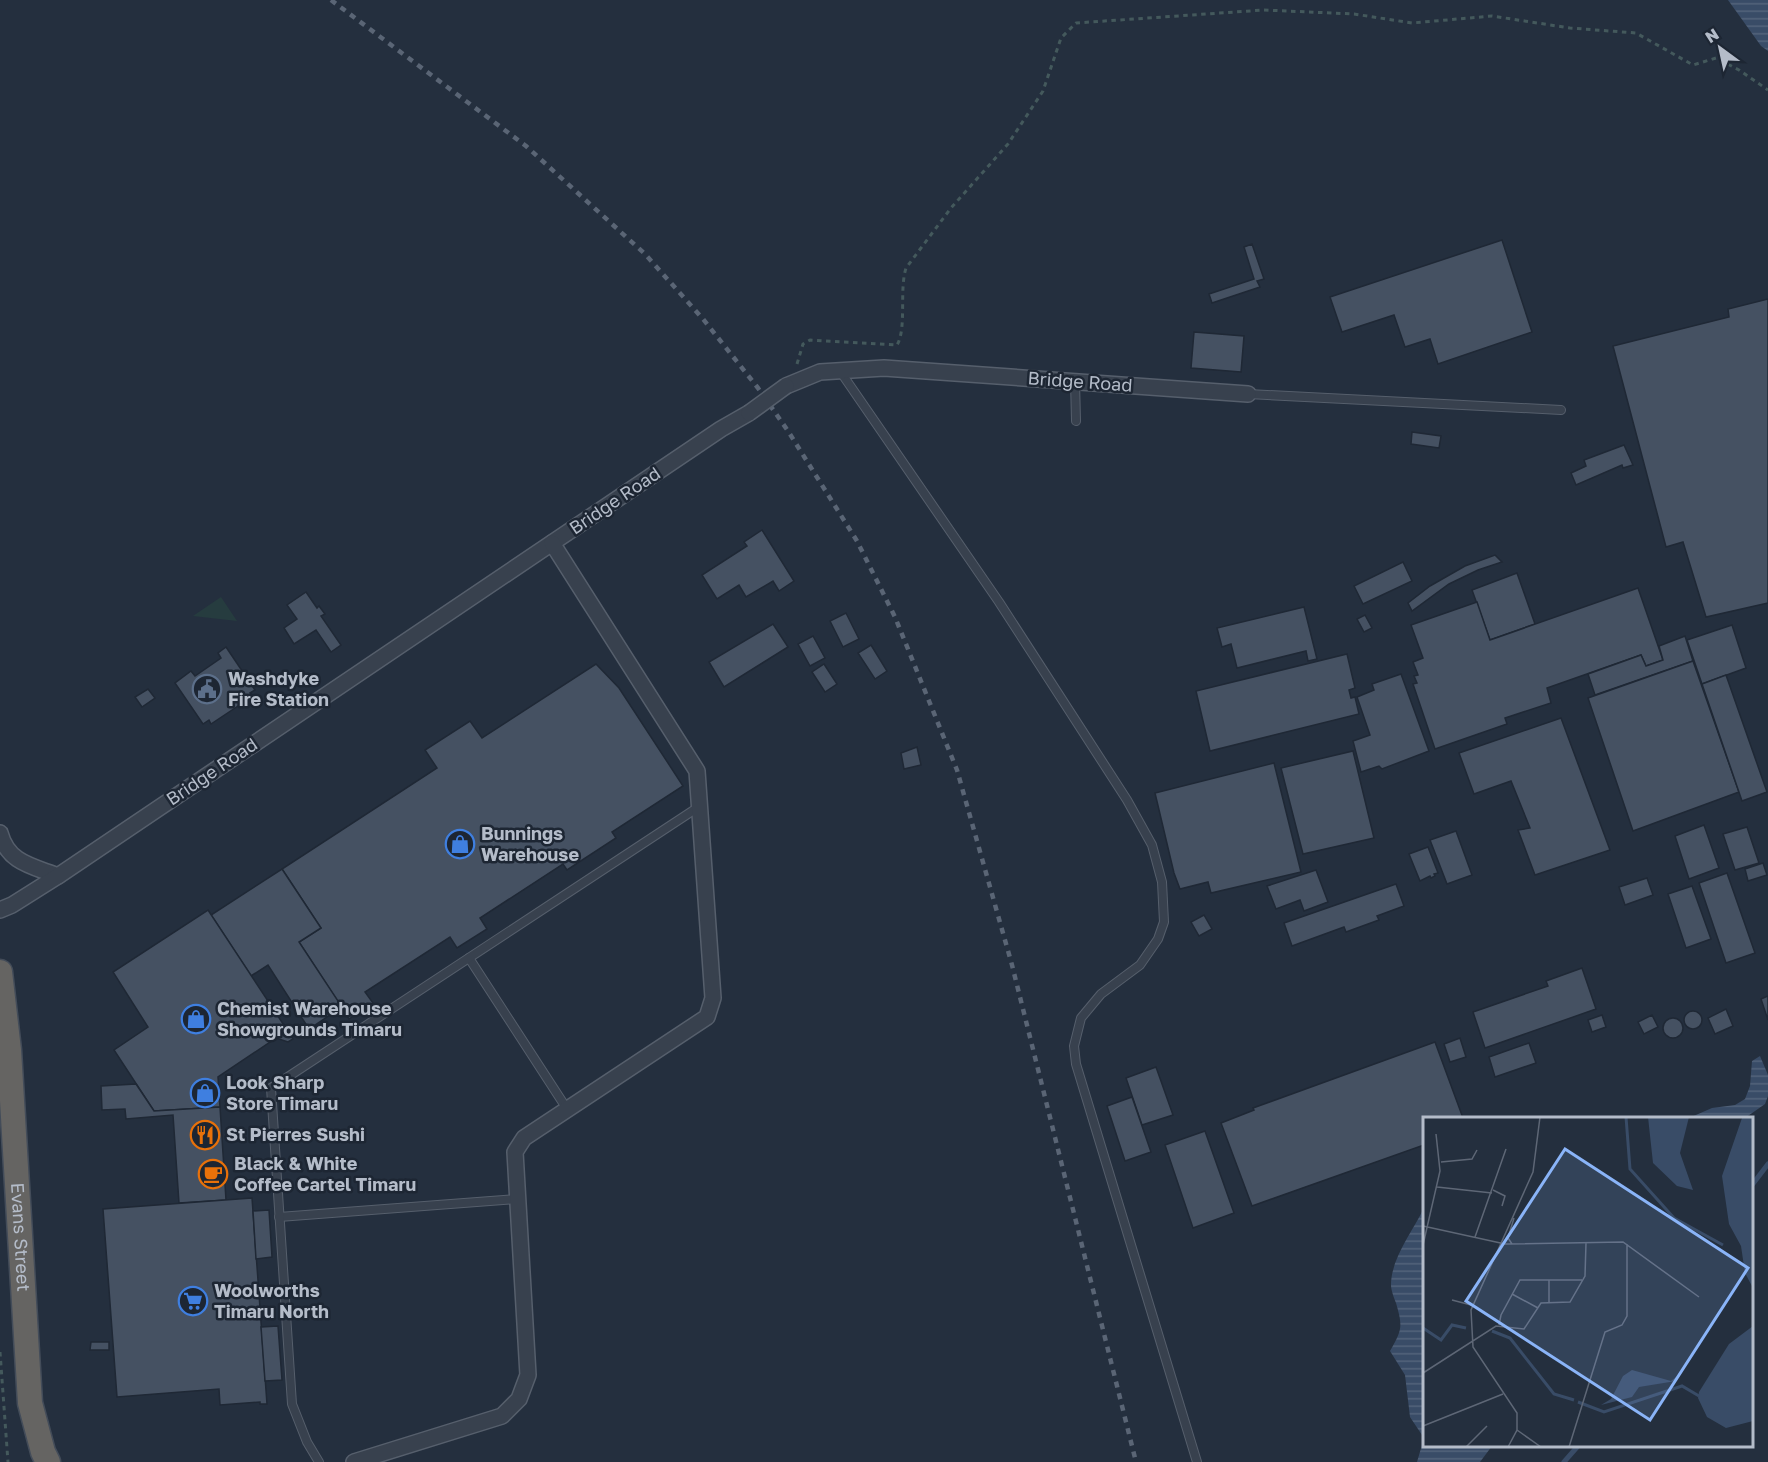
<svg xmlns="http://www.w3.org/2000/svg" width="1768" height="1462" font-family="'Golos Text',sans-serif">
<style>
.grass{fill:#263c3f}
.water{fill:url(#water-rules)}
.lines{fill:none;stroke-linecap:round;stroke-linejoin:round}
.stream{stroke:#394c67;stroke-width:5}
.building{fill:#455162;stroke:#1f2835;stroke-width:1.5}
.service-casing{stroke:#565f6c;stroke-width:10}
.minor-casing{stroke:#565f6c;stroke-width:18}
.trunk-casing{stroke:#434c59;stroke-width:27}
.path{stroke:#44595c;stroke-width:3;stroke-dasharray:4.5 4.5;stroke-linecap:butt}
.service{stroke:#38414e;stroke-width:8}
.minor{stroke:#38414e;stroke-width:15}
.trunk{stroke:#656462;stroke-width:24}
.rail{stroke:#5a6575;stroke-width:4.5;stroke-dasharray:6 6;stroke-linecap:butt}
.minor-bridge-casing{stroke:#565f6c;stroke-width:18;stroke-linecap:butt}
.minor-bridge{stroke:#38414e;stroke-width:15}
.labels{text-anchor:middle;stroke-width:5;stroke-linejoin:round;paint-order:stroke}
.street-label{font-size:18px;fill:#b4bcc9;stroke:#1d2633}
.poi-label{font-size:18px;font-weight:bold;fill:#b4bcc9;stroke:#1d2633;text-anchor:start}
.inset-river{fill:none;stroke:#394c67;stroke-width:3}
.inset-road{fill:none;stroke:#5e6776;stroke-width:1.5}
.view{fill:#8ab4f8;fill-opacity:0.15;stroke:#8ab4f8;stroke-width:3}
.inset-edge{fill:none;stroke:#b4bcc9;stroke-width:3}
</style>
<defs>
<pattern id="water-rules" width="6" height="5" patternUnits="userSpaceOnUse" patternTransform="scale(1.5)"><rect width="6" height="5" fill="#394c67"/><path d="M0 2.5h6" fill="none" stroke="#53647b"/></pattern>
</defs>
<rect width="100%" height="100%" fill="#242f3e"/>
<path class="grass" d="M221 597 237 621 193 616Z"/>
<g class="water">
<path d="M1728 0H1768V51L1761 46Z"/>
<path d="M1760 1056 1768 1075V1096L1765 1104 1745 1118H1689L1712 1108 1735 1105 1745 1099 1750 1086 1752 1061Z"/>
<path d="M1424 1208V1446H1492L1480 1462H1417L1424 1438 1410 1417 1405 1375 1390 1351C1402 1330 1403 1327 1396 1303 1394 1298 1391 1290 1391 1285 1391 1258 1413 1231 1424 1208Z"/>
</g>
<g class="lines">
<g class="stream">
<path d="M1752 1185 1768 1164"/>
<path d="M1564 1462 1578 1446"/>
</g>
</g>
<g class="building">
<path d="M1502 240 1532 332 1438 364 1430 339 1405 347 1394 315 1342 332 1330 297Z"/>
<path d="M1252 244 1264 279 1257 281 1260 287 1212 303 1209 294 1254 279 1244 247Z"/>
<path d="M1768 299V603L1706 617 1683 542 1666 547 1613 346 1729 317 1728 309Z"/>
<path d="M1194 332 1244 336 1241 372 1191 368Z"/>
<path d="M1412 432 1441 436 1439 448 1411 444Z"/>
<path d="M1624 445 1633 465 1623 468 1622 465 1576 485 1571 473 1586 466 1584 460Z"/>
<path d="M762 530 794 581 779 591 773 581 746 597 739 585 717 599 702 575 747 546 744 542Z"/>
<path d="M1495 555 1502 562 1478 570 1449 584 1412 611 1408 603 1430 586 1465 566Z"/>
<path d="M1403 562 1412 581 1363 604 1354 586Z"/>
<path d="M1517 573 1535 624 1490 640 1472 590Z"/>
<path d="M1638 588 1663 660 1646 666 1641 655 1547 688 1551 703 1505 718 1507 724 1435 749 1413 684 1417 683 1414 676 1418 675 1413 662 1423 658 1411 625 1477 602 1490 640Z"/>
<path d="M306 592 317 608 319 606 325 614 321 616 341 645 331 652 316 630 294 644 284 628 297 619 287 605Z"/>
<path d="M1304 607 1317 659 1308 661 1306 651 1237 668 1231 644 1222 647 1217 628Z"/>
<path d="M846 613 859 639 843 647 830 621Z"/>
<path d="M1365 615 1372 628 1364 632 1357 619Z"/>
<path d="M773 624 788 647 724 687 709 662Z"/>
<path d="M1732 625 1746 668 1702 684 1687 640Z"/>
<path d="M813 636 825 658 810 666 798 644Z"/>
<path d="M1685 636 1693 661 1595 695 1588 674 1641 655 1646 666 1663 660 1659 646Z"/>
<path d="M871 645 887 671 875 679 858 653Z"/>
<path d="M226 647 255 690 250 693 253 696 211 724 209 720 203 724 175 683 191 671 195 676 221 658 218 653Z"/>
<path d="M1347 654 1355 688 1349 690 1351 698 1355 697 1359 714 1210 751 1196 691Z"/>
<path d="M1693 661 1739 792 1633 831 1588 698Z"/>
<path d="M596 664 619 688 683 786 612 832 616 838 567 870 563 864 480 918 487 929 457 948 450 937 365 992 373 1003 349 1019 299 942 321 928 282 869 437 768 425 750 470 721 482 738Z"/>
<path d="M824 664 837 684 825 692 812 672Z"/>
<path d="M1401 674 1429 751 1382 769 1379 766 1361 772 1353 741 1370 735 1357 697 1374 690 1372 684Z"/>
<path d="M1726 675 1767 792 1742 801 1702 684Z"/>
<path d="M148 689 155 698 142 707 135 697Z"/>
<path d="M1561 718 1610 850 1535 875 1518 830 1530 828 1511 781 1474 794 1459 753Z"/>
<path d="M917 747 921 765 904 769 901 753Z"/>
<path d="M1353 751 1374 838 1303 854 1281 768Z"/>
<path d="M1274 763 1301 872 1211 893 1208 882 1180 889 1174 873 1155 793Z"/>
<path d="M1704 825 1719 868 1689 879 1675 836Z"/>
<path d="M1747 827 1759 863 1735 870 1723 834Z"/>
<path d="M1456 831 1472 875 1447 884 1430 840Z"/>
<path d="M1428 847 1438 873 1434 874 1435 876 1431 878 1430 876 1420 881 1409 854Z"/>
<path d="M1763 863 1767 875 1748 881 1745 869Z"/>
<path d="M282 869 321 928 299 942 342 1007 309 1029 268 965 251 976 211 915Z"/>
<path d="M1316 870 1328 902 1304 911 1300 900 1276 909 1267 886Z"/>
<path d="M1727 873 1755 953 1726 963 1699 883Z"/>
<path d="M1647 878 1653 895 1625 905 1619 887Z"/>
<path d="M1396 884 1404 906 1377 916 1379 920 1346 932 1344 927 1292 946 1284 923Z"/>
<path d="M1692 886 1711 939 1686 948 1668 894Z"/>
<path d="M208 910 293 1039 288 1042 276 1038 218 1077 220 1107 154 1111 114 1050 148 1027 113 972Z"/>
<path d="M1204 915 1212 929 1199 936 1191 922Z"/>
<path d="M1582 968 1596 1009 1485 1048 1473 1012 1548 986 1546 981Z"/>
<path d="M1768 996V1020L1761 999Z"/>
<path d="M1726 1009 1733 1026 1715 1034 1708 1018Z"/>
<circle cx="1693" cy="1020" r="9"/>
<path d="M1602 1015 1606 1027 1592 1032 1588 1020Z"/>
<path d="M1652 1015 1658 1027 1644 1034 1638 1022Z"/>
<circle cx="1673" cy="1028" r="10"/>
<path d="M1460 1038 1466 1057 1450 1062 1444 1044Z"/>
<path d="M1435 1042 1463 1118H1424V1145L1252 1206 1221 1123 1254 1110 1253 1108Z"/>
<path d="M1529 1043 1536 1063 1495 1077 1489 1057Z"/>
<path d="M1156 1067 1173 1115 1142 1125 1126 1078Z"/>
<path d="M136 1084 154 1111 220 1107 226 1200 179 1203 173 1115 126 1119 125 1109 102 1110 101 1086Z"/>
<path d="M1132 1097 1151 1152 1125 1161 1107 1106Z"/>
<path d="M1205 1131 1234 1213 1193 1228 1165 1145Z"/>
<path d="M252 1198 267 1404H260V1402L220 1405 219 1389 117 1397 103 1209Z"/>
<path d="M269 1210 272 1257 256 1259 253 1211Z"/>
<path d="M278 1326 282 1380 265 1381 261 1327Z"/>
<path d="M91 1342H109V1350H90Z"/>
</g>
<g class="lines">
<g class="service-casing">
<g id="service">
<path d="M840 371 999 602 1127 800 1152 845 1162 882 1164 922 1158 939 1140 965 1101 994 1081 1018 1074 1046 1076 1064 1197 1462"/>
<path d="M1075 381 1076 421"/>
<path d="M1248 394 1561 410"/>
<path d="M469 958 567 1109"/>
<path d="M279 1217 517 1199"/>
<path d="M319 1462 307 1442 292 1404 271 1088 700 806"/>
</g>
</g>
<g class="minor-casing">
<g id="minor">
<path d="M786 386 820 372 884 368 1248 394"/>
<path d="M0 833C8 863 32 866 58 876"/>
<path d="M0 910 12 905 58 876 721 429 749 413"/>
<path d="M354 1462 502 1416 519 1399 528 1375 515 1152 524 1138 707 1017 713 998 697 771 552 543"/>
</g>
</g>
<g class="trunk-casing">
<g id="trunk">
<path id="s1" d="M0 972 9 1050 30 1403 43 1452 48 1462"/>
</g>
</g>
<g class="path">
<path d="M797 364 803 344 810 340 897 345C907 328 899 290 906 268L951 208 1008 144 1043 91 1061 38 1076 23 1264 10 1354 14 1412 23 1492 16 1570 28 1636 33 1693 65 1716 58 1739 70 1768 90"/>
<path d="M0 1352 8 1462"/>
</g>
<use href="#service" class="service"/>
<use href="#minor" class="minor"/>
<use href="#trunk" class="trunk"/>
<path class="rail" d="M331 0 526 146 645 254 703 319 758 388 788 431 857 541 895 617 957 770 1012 965 1136 1462"/>
<g class="minor-bridge-casing">
<path id="minor-bridge" d="M749 413 786 386"/>
</g>
<use href="#minor-bridge" class="minor-bridge"/>
</g>
<defs>
<g id="civic-ring" transform="scale(1.5)"><circle r="9.5" fill="#1d2633" stroke="#5c6f8a" stroke-width="1.5"/><path d="M-.6-6.5H3V-4.5H.6V-3L4-1V1h2V6H-6V1h2V-1L-.6-3ZM-1.2 2.5V6h2.4V2.5Z" fill="#5c6f8a"/></g>
<g id="shop-ring" transform="scale(1.5)"><circle r="9.5" fill="#1d2633" stroke="#3f7fe0" stroke-width="1.5"/><path d="M-5-2.5h2.3a2.7 3.5 0 0 1 5.4 0H5L5.5 6h-11ZM-1.5-2.5h3a1.5 2.3 0 0 0-3 0Z" fill="#3f7fe0"/></g>
<g id="restaurant-ring" transform="scale(1.5)"><circle r="9.5" fill="#1d2633" stroke="#e8710a" stroke-width="1.5"/><path d="M-5-6h1v4h1v-4h1v4h1v-4h1v5L-1.5 .5V6h-2V.5L-5-1ZM5-6V6H3V1.5H1.5Q1.5-4 5-6Z" fill="#e8710a"/></g>
<g id="cafe-ring" transform="scale(1.5)"><circle r="9.5" fill="#1d2633" stroke="#e8710a" stroke-width="1.5"/><path d="M-5.5-4.5H6V0H3Q3 3.5 0 3.5H-2.5Q-5.5 3.5-5.5 0ZM3-3.2v2h1.7v-2ZM-6 4.5H4V6H-6Z" fill="#e8710a"/></g>
<g id="supermarket-ring" transform="scale(1.5)"><circle r="9.5" fill="#1d2633" stroke="#3f7fe0" stroke-width="1.5"/><path d="M-6-5.5h2.5l.6 2H6L4.5 2H-2.5L-4.4-4H-6ZM-1.5 3.2a1.3 1.3 0 1 0 .1 0ZM3 3.2a1.3 1.3 0 1 0 .1 0Z" fill="#3f7fe0"/></g>
</defs>
<g fill-rule="evenodd">
<use href="#civic-ring" x="207" y="689"/>
<use href="#shop-ring" x="460" y="844"/>
<use href="#shop-ring" x="196" y="1019"/>
<use href="#shop-ring" x="205" y="1093"/>
<use href="#restaurant-ring" x="205" y="1135"/>
<use href="#cafe-ring" x="213" y="1174"/>
<use href="#supermarket-ring" x="193" y="1301"/>
</g>
<g class="labels">
<g class="street-label">
<text transform="translate(1080 382) rotate(4)" y="6">Bridge Road</text>
<text transform="translate(615 501) rotate(-34)" y="6">Bridge Road</text>
<text transform="translate(212 772) rotate(-34)" y="6">Bridge Road</text>
<text dy="6" stroke="none"><textPath href="#s1" startOffset="266">Evans Street</textPath></text>
</g>
<g class="poi-label">
<text x="228" y="685">Washdyke<tspan x="228" dy="21">Fire Station</tspan></text>
<text x="481" y="840">Bunnings<tspan x="481" dy="21">Warehouse</tspan></text>
<text x="217" y="1015">Chemist Warehouse<tspan x="217" dy="21">Showgrounds Timaru</tspan></text>
<text x="226" y="1089">Look Sharp<tspan x="226" dy="21">Store Timaru</tspan></text>
<text x="226" y="1141">St Pierres Sushi</text>
<text x="234" y="1170">Black &amp; White<tspan x="234" dy="21">Coffee Cartel Timaru</tspan></text>
<text x="214" y="1297">Woolworths<tspan x="214" dy="21">Timaru North</tspan></text>
</g>
</g>
<g transform="translate(1423 1117)">
<rect width="330" height="330" fill="#242f3e"/>
<path d="M225 0H266L257 36 270 73 254 69 230 46ZM330 0V171L322 156 318 129 306 107 299 59 319 1ZM330 209V304L303 311 284 300 275 281 276 275 306 227ZM209 253 248 264 253 260V264L216 270 209 280 178 288 188 282 200 259Z" fill="#394c67"/>
<path class="inset-river" d="M203 0 207 52 251 101 300 128M0 211 18 223 29 208 43 211M69 214 87 221 131 277 151 283M155 285 181 295 259 269 276 279"/>
<path class="inset-road" d="M18 45 49 42 54 33M14 70 69 76M70 73 82 79 79 89M0 109 82 127 200 125 276 180M52 120 83 32M89 127 85 121 91 101M0 128 17 54 13 17M126 163V185M89 177 115 191M29 183 48 188M76 208 78 198 97 163H159M0 256 73 209 101 212 118 186 147 185 162 159 163 126M0 309 80 277M94 313 118 330M43 330 64 309M85 330 94 313V296L50 230 48 193 110 55 117 0M146 330 182 215 199 208 204 199V127"/>
<path class="view" d="M142 32 325 151 227 303 43 184Z"/>
<rect width="330" height="330" class="inset-edge"/>
</g>
<g transform="translate(1720 48) rotate(327)" stroke="#1d2633" stroke-width="4.5" paint-order="stroke">
<path d="M0-4.5L10 22L0 15L-10 22Z" fill="#b4bcc9"/>
<text y="-9" font-size="16" font-weight="bold" text-anchor="middle" fill="#b4bcc9">N</text>
</g>
</svg>
